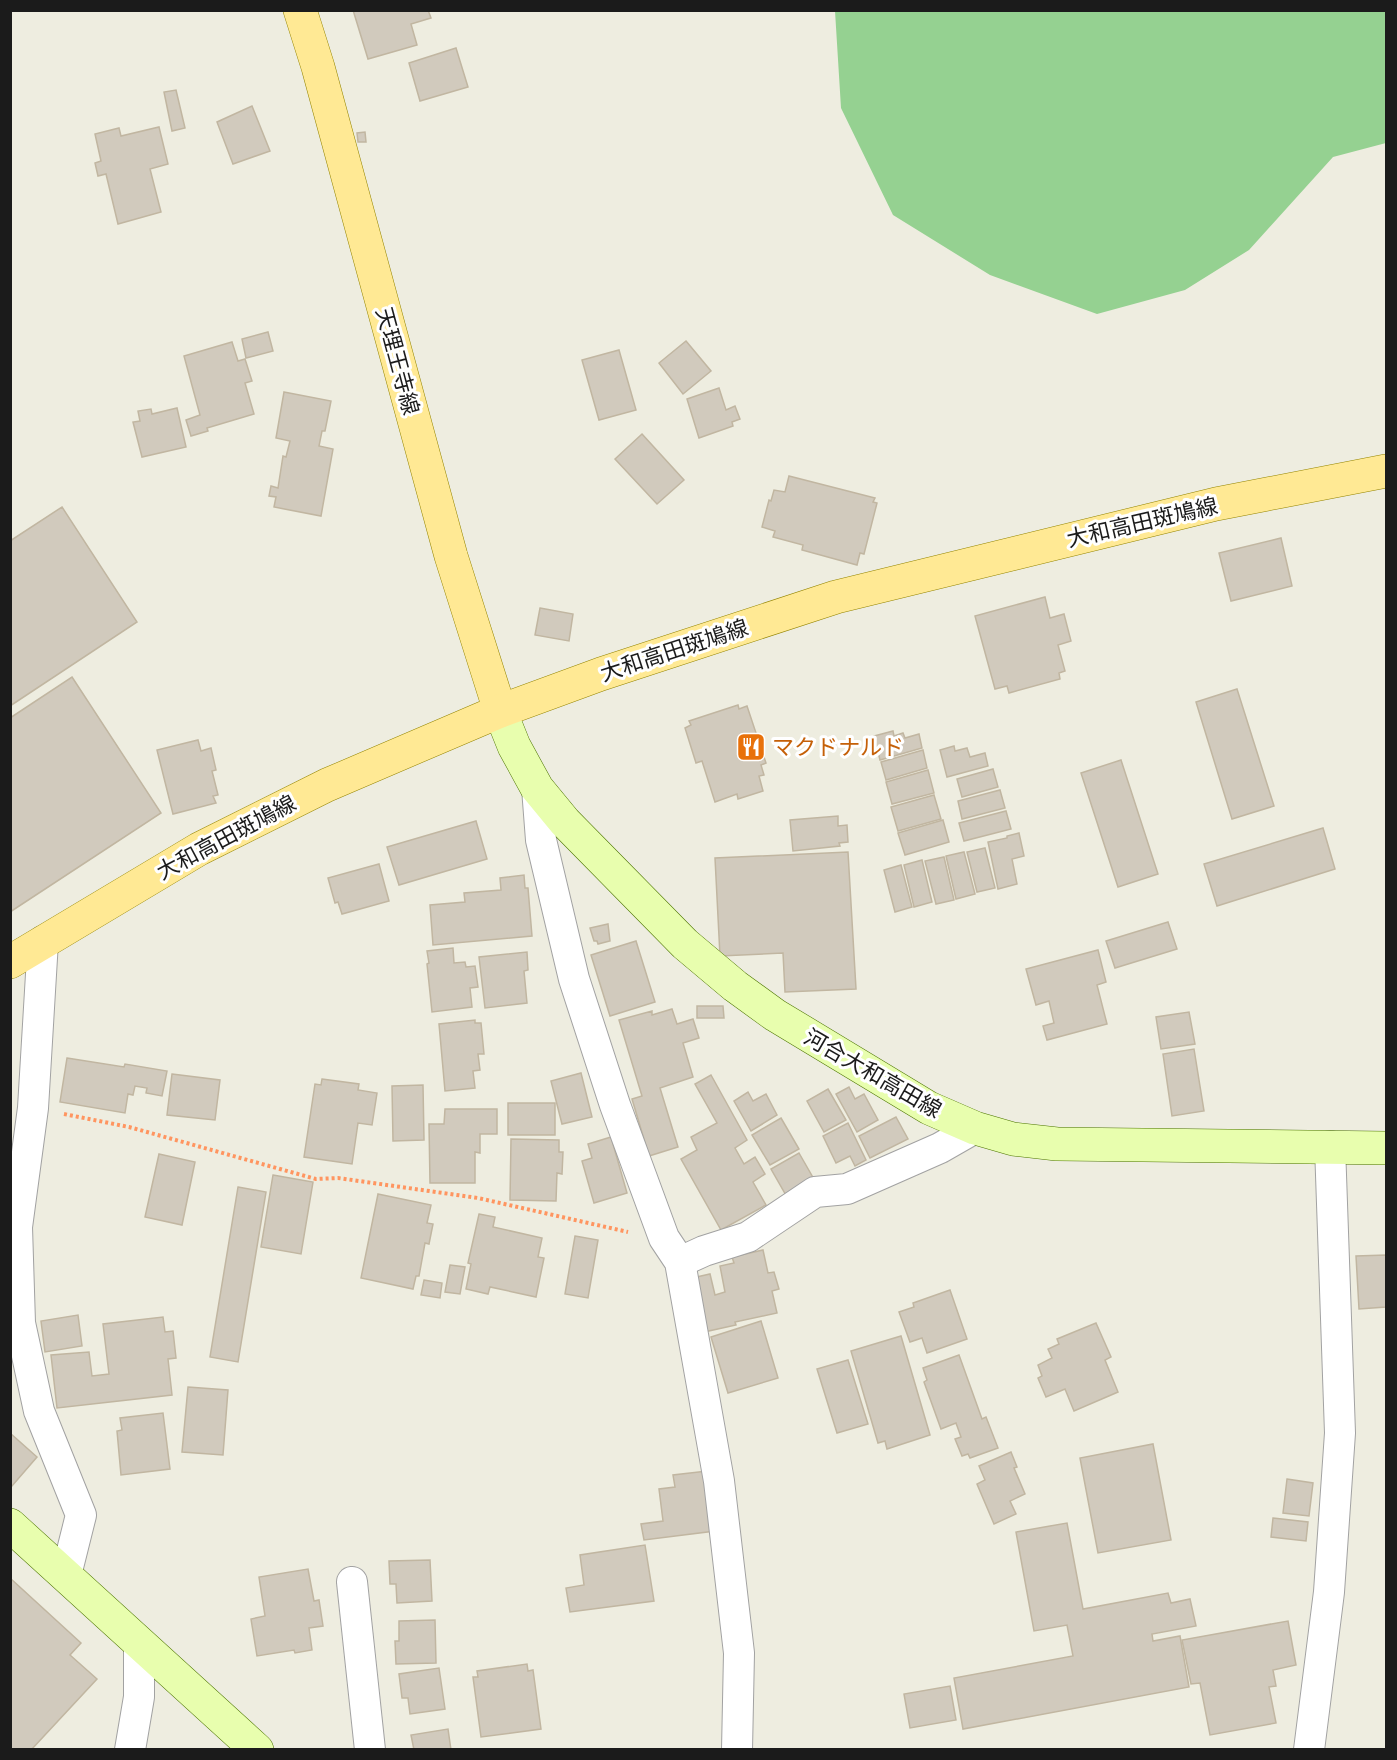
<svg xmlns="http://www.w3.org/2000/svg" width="1397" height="1760" font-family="'Exo 2','Noto Sans JP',sans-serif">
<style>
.forest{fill:#95d191}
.building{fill:#d1cabd;stroke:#c1b6a1;stroke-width:1.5}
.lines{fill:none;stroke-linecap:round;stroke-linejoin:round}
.street-casing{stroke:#a2a2a2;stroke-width:32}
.secondary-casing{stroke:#4d7500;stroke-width:34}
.primary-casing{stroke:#938400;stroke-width:34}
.path{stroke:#ff9560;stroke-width:4;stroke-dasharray:3 3;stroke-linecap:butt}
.street{stroke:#fff;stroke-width:30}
.secondary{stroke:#e8feae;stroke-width:33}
.primary{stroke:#ffe994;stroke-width:33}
.labels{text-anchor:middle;stroke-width:6;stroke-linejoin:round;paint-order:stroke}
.street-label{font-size:22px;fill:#1b1b1b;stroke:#fff}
.food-label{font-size:22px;fill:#c56008;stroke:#fff;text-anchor:start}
</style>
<rect width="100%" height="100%" fill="#eeede0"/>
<path class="forest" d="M835 11H1386V143L1333 157 1249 250 1185 290 1097 314 990 275 893 215 841 108Z"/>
<g class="building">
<path d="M353 10H428L431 18 411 24 417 45 368 59Z"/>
<path d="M456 48 468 87 420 101 409 63Z"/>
<path d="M176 90 185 128 172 131 164 92Z"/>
<path d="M252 106 270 151 233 164 217 122Z"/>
<path d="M159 127 168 164 150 169 161 212 118 224 106 174 98 176 95 163 101 161 95 134 119 128 121 136Z"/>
<path d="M365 132 366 142H358L357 133Z"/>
<path d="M268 332 273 351 246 358 242 339Z"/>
<path d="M686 341 711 371 683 394 659 363Z"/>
<path d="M232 342 238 361 245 359 252 381 245 383 254 414 207 428 208 431 191 436 186 420 200 415 184 356Z"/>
<path d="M619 350 636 410 599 420 582 360Z"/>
<path d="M719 388 726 410 735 406 740 419 732 422 733 426 699 438 687 399Z"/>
<path d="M284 392 331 401 325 431H322L319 446 333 449 321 516 274 507 276 497 269 496 271 486 278 488 283 456 286 457 290 441 276 438Z"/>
<path d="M177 408 186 447 142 457 133 422 140 421 138 411 151 409 152 414Z"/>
<path d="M642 434 684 480 657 504 615 459Z"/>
<path d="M789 476 875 498 873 502 877 503 864 554 860 553 857 565 802 550 803 545 773 537 775 531 762 527 769 500 771 501 774 490 785 492Z"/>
<path d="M62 507 137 622 10 706V541Z"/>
<path d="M1281 538 1292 586 1231 601 1219 553Z"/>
<path d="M1045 597 1050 618 1064 614 1071 641 1058 645 1065 671 1059 673 1060 679 1009 693 1007 686 995 689 975 616Z"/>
<path d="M540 608 573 614 569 641 535 635Z"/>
<path d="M72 677 161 813 10 912V718Z"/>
<path d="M1237 689 1274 806 1232 819 1196 702Z"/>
<path d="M738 705 739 709 747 706 766 763 761 765 764 775 759 776 763 791 738 799 737 794 715 802 702 761 696 763 685 728 691 725 689 721Z"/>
<path d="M893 731 894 736 903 733 905 738 919 734 922 748 880 760 874 736Z"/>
<path d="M198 740 201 751 211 748 216 770 212 771 218 795 213 796 216 803 173 814 157 750Z"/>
<path d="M954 746 955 751 967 748 970 757 985 753 988 766 947 777 940 750Z"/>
<path d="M923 750 927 768 886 780 881 762Z"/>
<path d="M1121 760 1158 874 1118 887 1081 773Z"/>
<path d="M993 769 998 787 962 797 957 779Z"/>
<path d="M928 770 934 793 892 804 886 782Z"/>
<path d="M1000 790 1005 808 962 819 958 801Z"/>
<path d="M934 795 941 819 898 831 891 807Z"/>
<path d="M1006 811 1011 829 964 841 959 823Z"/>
<path d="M838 816V826L847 825 848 842 839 843 840 846 793 851 790 820Z"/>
<path d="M943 820 949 842 905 855 898 833Z"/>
<path d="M476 821 487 859 399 885 387 847Z"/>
<path d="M1323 828 1335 869 1217 906 1204 864Z"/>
<path d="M1019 833 1024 856 1012 859 1017 884 998 889 988 842 1007 838V836Z"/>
<path d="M985 848 995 888 977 892 967 852Z"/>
<path d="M848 852 856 989 785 992 783 953 720 956 715 858Z"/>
<path d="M964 852 975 894 956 899 946 856Z"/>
<path d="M944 857 954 900 936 904 925 861Z"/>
<path d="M922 860 932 902 914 907 904 865Z"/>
<path d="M379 864 389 901 342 914 338 902 335 903 328 878Z"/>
<path d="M901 865 912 907 895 912 884 870Z"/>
<path d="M524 875 525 888H528L532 936 433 945 430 905 465 902 464 893 501 890 500 878Z"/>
<path d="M1168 922 1177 949 1115 968 1106 941Z"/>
<path d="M608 924 610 941 598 944 597 941H594L590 928Z"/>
<path d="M636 941 655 1002 610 1016 591 955Z"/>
<path d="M453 948 454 963 465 962 466 967 475 966 478 987 470 988 472 1007 432 1012 427 964 429 963 427 951Z"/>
<path d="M1098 950 1106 982 1097 985 1107 1024 1047 1040 1043 1026 1054 1023 1049 1001 1036 1005 1026 969Z"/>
<path d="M527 952 528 970 524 971 527 1003 485 1008 479 957Z"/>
<path d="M697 1006H723L724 1018H697Z"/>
<path d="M672 1009 677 1024 693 1019 699 1038 683 1043 693 1077 660 1088 678 1147 649 1156 632 1099 642 1096 619 1020 652 1011V1015Z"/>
<path d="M1189 1012 1195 1044 1161 1049 1156 1017Z"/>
<path d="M475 1020V1023H481L484 1054H478L480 1070 473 1071 475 1088 445 1091 439 1024Z"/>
<path d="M1194 1049 1204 1111 1172 1116 1163 1054Z"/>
<path d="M67 1058 124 1067 125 1064 167 1071 162 1096 146 1093 147 1088 135 1086 133 1095 128 1094 125 1113 60 1102Z"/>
<path d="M581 1073 592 1117 562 1124 551 1081Z"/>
<path d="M172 1074 220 1080 215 1120 167 1115Z"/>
<path d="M711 1075 747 1140 735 1148 744 1164 755 1157 765 1174 753 1182 766 1205 721 1230 681 1159 697 1150 691 1137 717 1123 695 1084Z"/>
<path d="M322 1079 359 1084 358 1090 377 1093 372 1125 358 1123 352 1164 304 1157 315 1084 321 1085Z"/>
<path d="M423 1085 424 1140 393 1141 392 1086Z"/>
<path d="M849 1087 855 1099 864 1094 878 1120 857 1132 836 1094Z"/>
<path d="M828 1089 846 1120 824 1132 807 1101Z"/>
<path d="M748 1092 753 1101 766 1094 777 1115 751 1131 734 1101Z"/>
<rect x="508" y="1103" width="47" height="32"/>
<path d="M445 1109H497V1134H480V1153L475 1152V1183H430L429 1124H444Z"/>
<path d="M896 1117 908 1139 870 1158 859 1136Z"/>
<path d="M781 1118 799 1149 770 1165 752 1135Z"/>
<path d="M848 1123 866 1160 855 1166 850 1156 836 1163 823 1136Z"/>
<path d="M611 1137 627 1193 594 1203 582 1161 592 1158 588 1144Z"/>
<path d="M511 1139 559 1140V1152H563L562 1174 557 1173 556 1201 510 1200Z"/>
<path d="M799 1153 815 1181 787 1197 771 1169Z"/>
<path d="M159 1154 195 1162 182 1225 145 1217Z"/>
<path d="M273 1175 313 1182 301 1254 261 1247Z"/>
<path d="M238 1187 266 1192 238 1362 210 1357Z"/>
<path d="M378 1194 431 1205 427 1223 433 1224 429 1244 425 1243 419 1276H416L413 1289 361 1278Z"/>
<path d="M479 1214 495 1217 493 1227 542 1238 538 1257 544 1258 536 1297 490 1287 488 1294 466 1289 471 1264 468 1263Z"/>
<path d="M575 1236 598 1240 588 1298 565 1294Z"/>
<path d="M763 1250 768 1273 774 1272 779 1289 772 1291 777 1313 735 1322 736 1325 704 1332 692 1278 710 1274 715 1295 725 1292 720 1266 734 1263 732 1257Z"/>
<path d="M1386 1255V1307L1359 1309 1356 1256Z"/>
<path d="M450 1265 465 1267 460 1294 445 1292Z"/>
<path d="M424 1280 442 1283 440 1298 421 1295Z"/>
<path d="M950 1290 967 1339 927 1353 922 1338 910 1342 899 1312 914 1307 913 1303Z"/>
<path d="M78 1315 82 1346 45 1352 41 1321Z"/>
<path d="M163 1317 165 1332 173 1331 176 1358 168 1359 172 1395 57 1408 51 1355 89 1352 92 1376 109 1374 103 1324Z"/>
<path d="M761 1321 778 1378 728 1393 711 1337Z"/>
<path d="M1096 1323 1111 1357 1105 1360 1118 1392 1074 1411 1065 1389 1046 1397 1038 1378 1042 1376 1038 1365 1052 1358 1048 1349 1059 1344 1057 1339Z"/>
<path d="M901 1336 930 1435 887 1449 885 1441 878 1443 851 1351Z"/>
<path d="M959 1355 982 1419 986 1417 998 1448 970 1458 968 1454 962 1456 955 1439 961 1437 956 1423 941 1429 924 1382 927 1380 923 1368Z"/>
<path d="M848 1360 868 1424 837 1433 817 1369Z"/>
<path d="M188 1387 228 1390 223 1455 182 1452Z"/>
<path d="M163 1413 170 1469 121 1475 117 1431 122 1430 120 1418Z"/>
<path d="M10 1433 37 1457 12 1486 10 1484Z"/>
<path d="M1153 1444 1171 1540 1098 1553 1080 1458Z"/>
<path d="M1011 1452 1017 1467 1014 1468 1025 1494 1010 1501 1016 1514 994 1524 977 1484 985 1480 979 1466Z"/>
<path d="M707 1471 715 1531 644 1540 641 1524 663 1521 659 1489 675 1487 673 1475Z"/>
<path d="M1287 1479 1313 1483 1309 1516 1283 1513Z"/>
<path d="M1273 1518 1308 1522 1306 1541 1271 1537Z"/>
<path d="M1067 1523 1083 1609 1168 1593 1171 1603 1190 1599 1196 1626 1152 1634 1153 1641 1180 1636 1189 1687 963 1729 954 1678 1073 1656 1067 1625 1034 1631 1016 1532Z"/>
<path d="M645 1545 654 1601 570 1612 566 1588 584 1585 580 1555Z"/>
<path d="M430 1560 432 1601 397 1603 396 1584H390L389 1561Z"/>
<path d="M308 1569 314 1601 319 1600 323 1626 309 1628 312 1650 295 1653 294 1650 257 1656 251 1619 265 1616 259 1577Z"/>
<path d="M10 1578 81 1643 70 1655 97 1679 31 1750H10Z"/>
<path d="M435 1620 436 1663 396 1664 395 1641H399V1621Z"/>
<path d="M1288 1621 1296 1665 1273 1670 1276 1686 1269 1687 1276 1723 1210 1735 1200 1683 1191 1684 1182 1640Z"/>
<path d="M527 1664 528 1671 533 1670 541 1729 481 1737 473 1677H478L477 1671Z"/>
<path d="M439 1668 445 1709 410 1714 408 1698H402L399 1674Z"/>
<path d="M950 1686 956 1720 910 1728 904 1694Z"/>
<path d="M448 1729 451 1750H414L411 1735Z"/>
</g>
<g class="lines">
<g class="street-casing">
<g id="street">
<path d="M537 788 541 840 574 979 615 1105 664 1238 680 1262 719 1481 739 1653 737 1750"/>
<path d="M43 941 33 1108 17 1227 20 1323 39 1411 81 1515 66 1575"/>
<path d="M680 1262 704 1251 748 1237 815 1192 847 1189 940 1148 975 1128"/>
<path d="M352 1582 370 1750"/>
<path d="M130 1750 139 1697V1643"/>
<path d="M1309 1750 1329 1592 1340 1433 1330 1146"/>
</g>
</g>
<g class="secondary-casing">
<g id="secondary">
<path d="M500 711 514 746 537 788 565 822 685 944 735 986 775 1015 929 1108 975 1128 1013 1139 1057 1144 1386 1148"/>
<path d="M10 1525 257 1750"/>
</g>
</g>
<g class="primary-casing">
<g id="primary">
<path d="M300 10 318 67 451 556 500 711"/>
<path d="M10 962 199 849 327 785 500 711 601 674 836 597 1216 504 1386 471"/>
</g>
</g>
<path class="path" d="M64 1114 129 1127 316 1179 338 1178 478 1198 628 1232"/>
<use href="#street" class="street"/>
<use href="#secondary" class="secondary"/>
<use href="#primary" class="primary"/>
</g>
<defs>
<g id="restaurant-square" transform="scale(1.5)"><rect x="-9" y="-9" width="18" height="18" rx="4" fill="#e8710a" stroke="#fff"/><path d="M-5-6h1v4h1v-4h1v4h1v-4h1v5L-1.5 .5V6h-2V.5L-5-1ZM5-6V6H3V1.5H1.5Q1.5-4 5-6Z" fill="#fff"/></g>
</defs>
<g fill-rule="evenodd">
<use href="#restaurant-square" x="751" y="747"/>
</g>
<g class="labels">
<g class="street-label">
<text transform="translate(398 361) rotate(75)" y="8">天理王寺線</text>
<text transform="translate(1142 522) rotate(-13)" y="8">大和高田斑鳩線</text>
<text transform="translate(674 650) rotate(-18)" y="8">大和高田斑鳩線</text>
<text transform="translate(226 837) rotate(-28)" y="8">大和高田斑鳩線</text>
<text transform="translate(873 1073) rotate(30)" y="8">河合大和高田線</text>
</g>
<g class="food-label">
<text x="772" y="755">マクドナルド</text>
</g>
</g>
<rect width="1397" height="1760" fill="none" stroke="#1b1b1b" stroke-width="24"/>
</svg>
